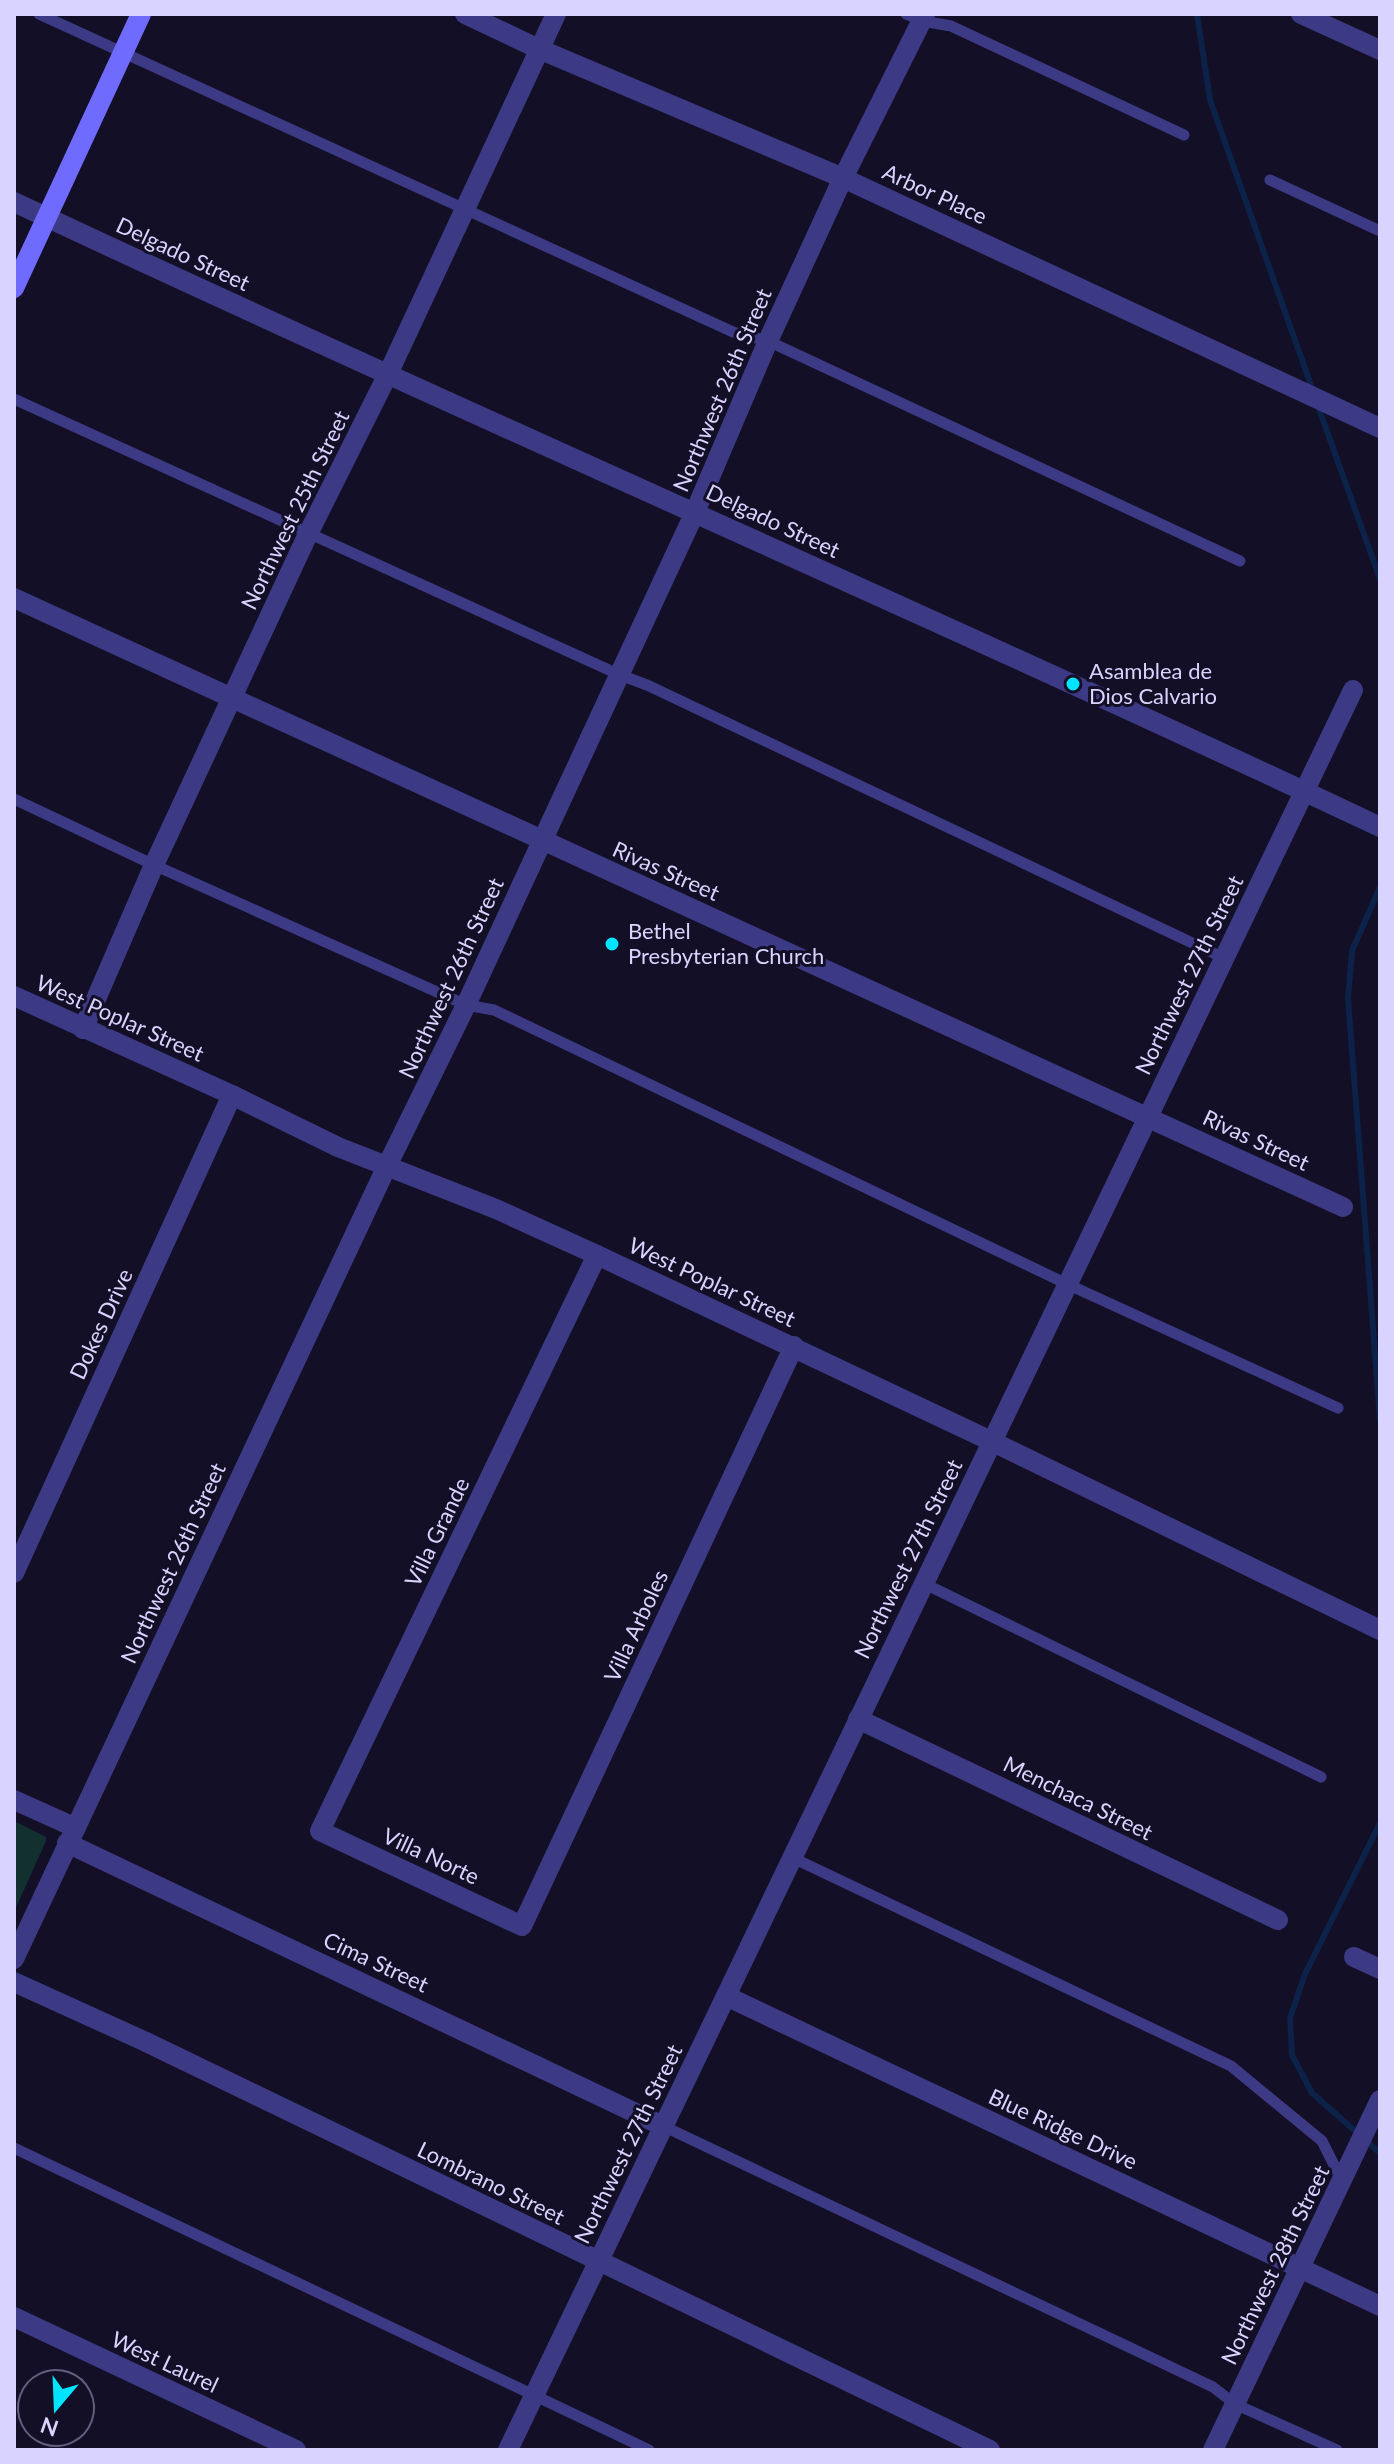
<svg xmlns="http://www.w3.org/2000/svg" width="1394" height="2464" font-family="Lato,sans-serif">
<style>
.green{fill:#12302f}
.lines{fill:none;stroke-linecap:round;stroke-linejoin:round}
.stream{stroke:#0c2248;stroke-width:6}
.service{stroke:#3d3a85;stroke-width:11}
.minor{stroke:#3d3a85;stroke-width:20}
.secondary{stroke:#6f6bff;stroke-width:20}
.poi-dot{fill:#00e5ff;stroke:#130f26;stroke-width:3}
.labels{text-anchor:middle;stroke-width:6;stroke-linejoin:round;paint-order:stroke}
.street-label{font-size:22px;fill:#d9d4ff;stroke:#130f26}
.poi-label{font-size:22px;fill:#d9d4ff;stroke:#130f26;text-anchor:start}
</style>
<rect width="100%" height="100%" fill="#130f26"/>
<path class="green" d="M14 1821 46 1837V1841L14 1912Z"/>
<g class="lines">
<g class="stream">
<path d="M1197 14 1210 100 1313 391"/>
<path d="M1318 406 1380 579"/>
<path d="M1380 887 1352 951 1348 998 1380 1420"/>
<path d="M1380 1823 1305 1974 1290 2018 1292 2055 1312 2093 1380 2153"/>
</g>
<g class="service">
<path d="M39 14 733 332 768 341 1240 561"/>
<path d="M906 14 922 21 951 26 1184 135"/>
<path d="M1270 180 1380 231"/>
<path d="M14 399 620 675 647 685 1224 958"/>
<path d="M14 799 154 865 466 1005 494 1010 1067 1284 1338 1408"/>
<path d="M923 1583 1321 1777"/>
<path d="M793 1858 1231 2066 1322 2141 1342 2181"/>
<path d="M663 2126 1213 2387 1235 2404 1337 2450"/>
<path d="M14 2148 649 2450"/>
</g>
<g class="minor">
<path d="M465 14 539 49 843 178 1380 428"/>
<path d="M1301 14 1380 50"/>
<path d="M14 202C467 415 927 613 1380 827"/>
<path d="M14 598 1343 1207"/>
<path d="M14 996 232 1095 338 1147 496 1209 597 1255 991 1441 1380 1630"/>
<path d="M83 1029 154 865 308 534 388 374 556 14"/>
<path d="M597 1255 320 1831 522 1926 794 1346"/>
<path d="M14 1573 232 1095"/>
<path d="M858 1719 1278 1920"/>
<path d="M14 1800 74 1827"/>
<path d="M67 1843 663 2126"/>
<path d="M1354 1957 1380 1969"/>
<path d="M14 1959 387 1166 466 1005 695 512 768 341 843 178 925 14"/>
<path d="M14 1982 144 2041 990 2450"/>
<path d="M726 1996 1380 2306"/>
<path d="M14 2317 296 2450"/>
<path d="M508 2450 1353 690"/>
<path d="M1213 2450 1380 2100"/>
</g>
<path class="secondary" d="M14 288 141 14"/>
</g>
<g class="poi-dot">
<circle cx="1073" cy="684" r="8"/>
<circle cx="612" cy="944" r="8"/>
</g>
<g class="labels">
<g class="street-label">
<text transform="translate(935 194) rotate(25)" y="8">Arbor Place</text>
<text transform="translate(183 254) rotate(25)" y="8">Delgado Street</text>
<text transform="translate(722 390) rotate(-67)" y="8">Northwest 26th Street</text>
<text transform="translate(295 510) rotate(-64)" y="8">Northwest 25th Street</text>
<text transform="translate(773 521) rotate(25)" y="8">Delgado Street</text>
<text transform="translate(666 871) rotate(24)" y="8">Rivas Street</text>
<text transform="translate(1189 975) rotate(-64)" y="8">Northwest 27th Street</text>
<text transform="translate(451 978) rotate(-65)" y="8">Northwest 26th Street</text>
<text transform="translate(120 1018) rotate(24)" y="8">West Poplar Street</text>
<text transform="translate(1256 1140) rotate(25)" y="8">Rivas Street</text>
<text transform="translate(712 1282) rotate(25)" y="8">West Poplar Street</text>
<text transform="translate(101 1324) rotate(-65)" y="8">Dokes Drive</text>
<text transform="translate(437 1532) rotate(-64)" y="8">Villa Grande</text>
<text transform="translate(908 1559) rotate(-64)" y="8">Northwest 27th Street</text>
<text transform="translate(173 1563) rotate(-65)" y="8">Northwest 26th Street</text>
<text transform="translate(636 1626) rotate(-65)" y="8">Villa Arboles</text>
<text transform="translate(1078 1798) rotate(26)" y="8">Menchaca Street</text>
<text transform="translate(431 1856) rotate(25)" y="8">Villa Norte</text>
<text transform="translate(376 1962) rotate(25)" y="8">Cima Street</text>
<text transform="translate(1063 2129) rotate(25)" y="8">Blue Ridge Drive</text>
<text transform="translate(628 2144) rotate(-64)" y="8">Northwest 27th Street</text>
<text transform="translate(491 2183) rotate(26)" y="8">Lombrano Street</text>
<text transform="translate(1275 2265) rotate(-64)" y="8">Northwest 28th Street</text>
<text transform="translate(165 2362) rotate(25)" y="8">West Laurel</text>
</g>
<g class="poi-label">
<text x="1089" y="679">Asamblea de<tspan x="1089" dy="25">Dios Calvario</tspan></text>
<text x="628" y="939">Bethel<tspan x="628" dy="25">Presbyterian Church</tspan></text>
</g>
</g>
<rect width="1394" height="2464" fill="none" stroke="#d9d4ff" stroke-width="32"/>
<g transform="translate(56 2408) rotate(199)"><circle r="38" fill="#130f26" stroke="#625e7d" stroke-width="2"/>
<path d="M0-6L14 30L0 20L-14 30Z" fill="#00e5ff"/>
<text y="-12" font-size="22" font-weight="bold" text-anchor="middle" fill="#d9d4ff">N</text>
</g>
</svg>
